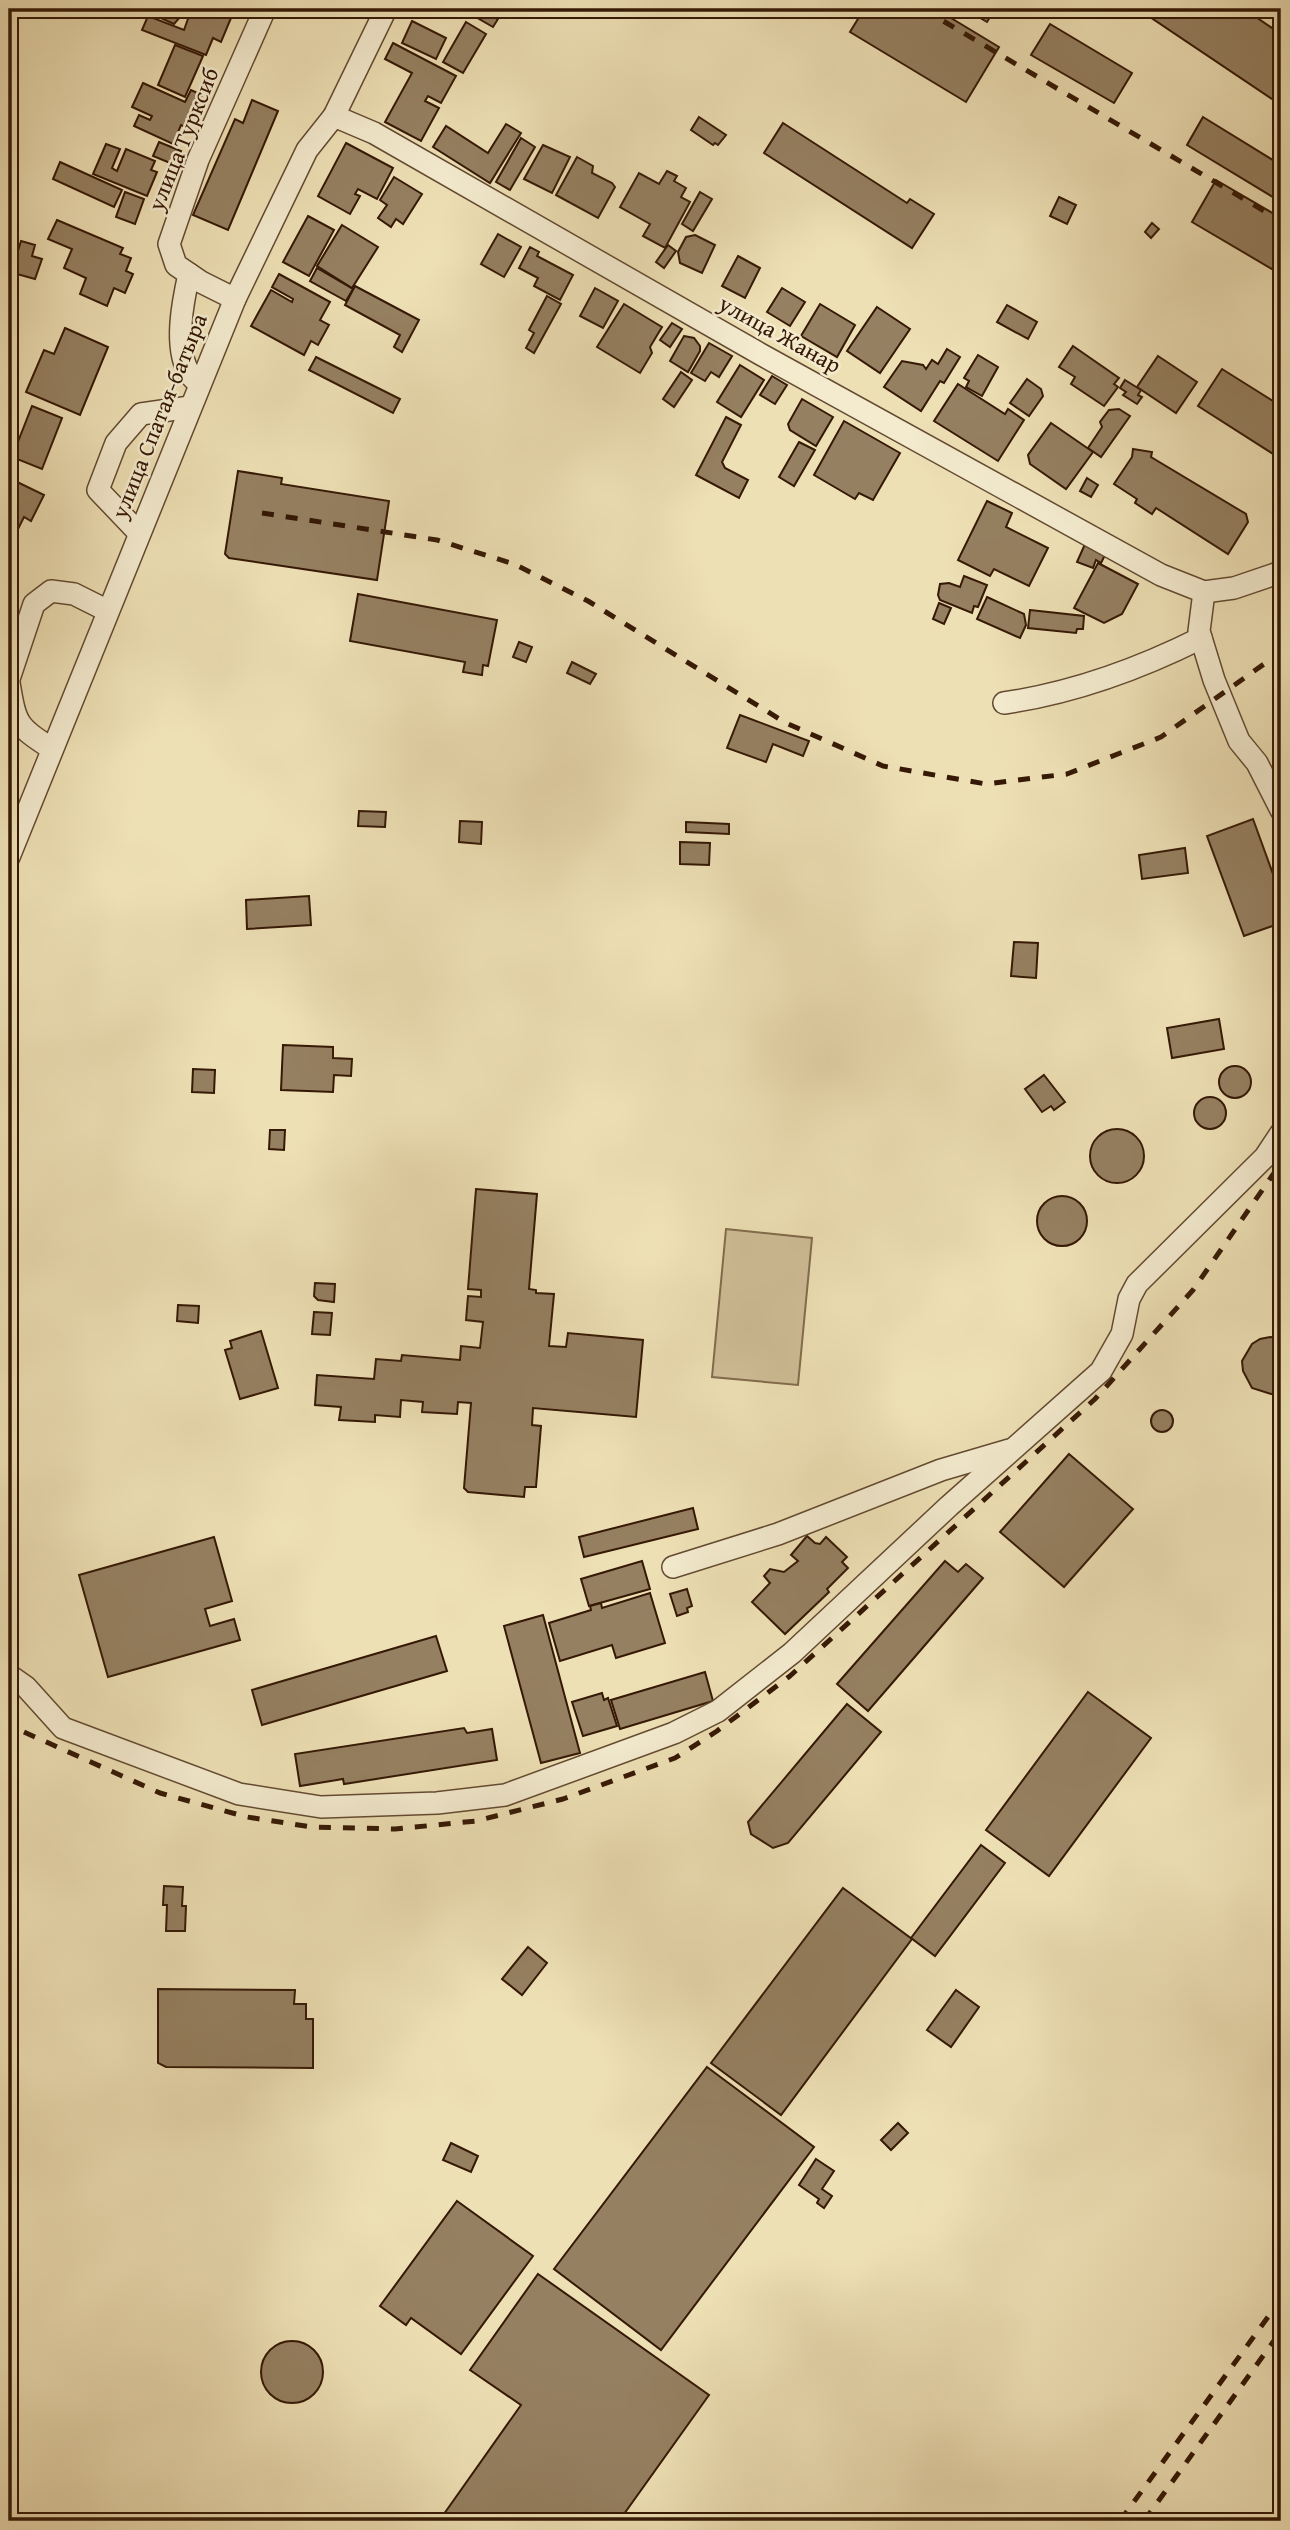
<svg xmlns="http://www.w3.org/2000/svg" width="1290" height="2530" font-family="'Gentium Book Plus',serif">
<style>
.green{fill:#cfbe97;stroke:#826b4e;stroke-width:2}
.building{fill:#958061;stroke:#351805;stroke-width:2}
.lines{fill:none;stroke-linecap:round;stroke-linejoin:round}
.street-casing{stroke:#634a31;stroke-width:24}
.street{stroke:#f4ebcf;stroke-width:21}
.rail{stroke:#351805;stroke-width:5;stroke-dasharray:12 12;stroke-linecap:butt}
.labels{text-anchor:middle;stroke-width:5;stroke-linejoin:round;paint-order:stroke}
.street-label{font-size:23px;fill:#351805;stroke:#f4ebcf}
</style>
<rect width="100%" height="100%" fill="#eee0b5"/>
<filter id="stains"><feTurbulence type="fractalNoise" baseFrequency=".00286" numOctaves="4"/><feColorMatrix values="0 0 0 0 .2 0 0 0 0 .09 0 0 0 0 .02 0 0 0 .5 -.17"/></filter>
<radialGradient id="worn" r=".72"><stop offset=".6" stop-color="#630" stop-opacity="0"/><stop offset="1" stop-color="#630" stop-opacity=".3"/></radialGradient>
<path class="green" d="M726 1229 812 1238 798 1385 712 1377Z"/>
<g class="building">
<path d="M155 9H187L174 24 152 14Z"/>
<path d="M207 9 231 18 221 42 213 38 206 55 142 30 148 16 184 30 189 16 192 17 195 11 204 14Z"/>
<path d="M471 9H491L488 14 498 19 493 27 469 13Z"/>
<path d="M864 9H936L999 47 966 102 850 32Z"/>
<path d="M965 9H995L987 22Z"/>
<path d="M1138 9H1244L1281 34V105Z"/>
<path d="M412 21 446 38 436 59 402 43Z"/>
<path d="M466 22 486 34 463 73 443 62Z"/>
<path d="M1050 24 1132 73 1114 103 1031 55Z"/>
<path d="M393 43 456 76 441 103 428 96 425 101 439 108 421 141 385 122 412 73 385 59Z"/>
<path d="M175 45 203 56 185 97 158 85Z"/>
<path d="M143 83 185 102 191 90 202 95 187 128 181 125 173 144 134 126 139 115 150 120 152 116 132 107Z"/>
<path d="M252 100 278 111 228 230 193 215 235 119 243 123Z"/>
<path d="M699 117 726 135 718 145 715 143 713 145 691 130Z"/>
<path d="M1203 117 1281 165V202L1187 145Z"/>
<path d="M783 123 907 203 910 199 934 214 912 248 764 153Z"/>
<path d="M506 124 521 133 490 183 433 147 446 126 488 153Z"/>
<path d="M521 138 535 147 510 190 496 182Z"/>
<path d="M159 142 181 151 175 165 153 156Z"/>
<path d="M346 143 393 168 377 199 358 189 355 194 360 196 350 214 318 196Z"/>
<path d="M106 144 120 149 112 168 117 171 126 149 155 161 151 170 157 172 147 196 93 174Z"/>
<path d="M543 145 570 157 552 193 524 179Z"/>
<path d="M577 157 593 166 592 173 612 183 615 187 598 218 556 195Z"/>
<path d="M60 162 122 190 114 207 53 179Z"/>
<path d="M667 171 677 176 674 181 686 188 681 197 690 202 665 248 643 236 650 224 620 207 639 173 659 184Z"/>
<path d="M394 177 422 194 403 224 396 219 391 227 378 218 387 205 380 200Z"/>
<path d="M1216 180 1281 218V265L1277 272 1192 222Z"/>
<path d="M125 192 144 199 135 224 116 217Z"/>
<path d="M700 192 712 199 693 231 682 224Z"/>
<path d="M1059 197 1076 205 1067 224 1050 216Z"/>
<path d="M308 216 334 230 309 276 283 262Z"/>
<path d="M57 220 123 248 120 254 131 258 126 271 133 274 125 293 114 288 107 306 80 294 86 278 64 268 72 249 48 239Z"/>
<path d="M1152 223 1159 229 1151 238 1145 232Z"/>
<path d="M342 225 378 247 352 288 317 266Z"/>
<path d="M498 234 521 247 504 277 481 264Z"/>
<path d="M695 235 715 245 702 273 680 263 678 252 686 237Z"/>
<path d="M21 241 35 245 32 256 42 259 35 279 17 274 10 296 9 262 14 264Z"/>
<path d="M668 245 676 251 664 268 656 262Z"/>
<path d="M530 247 539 252 537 256 573 275 560 300 534 286 538 278 519 268Z"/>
<path d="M738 256 760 268 745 298 722 286Z"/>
<path d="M317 268 353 289 346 301 310 281Z"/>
<path d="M279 274 330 302 320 320 329 325 318 345 311 341 304 355 251 326 271 290 292 302 293 299 272 287Z"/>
<path d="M355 286 419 320 402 352 394 347 400 335 345 305Z"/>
<path d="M595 288 618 301 603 328 580 316Z"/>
<path d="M782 288 805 302 790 326 767 312Z"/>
<path d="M547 296 561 304 534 353 526 348 534 333 529 330Z"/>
<path d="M624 304 662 327 650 347 652 353 640 373 597 347Z"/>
<path d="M820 304 855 325 837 357 801 336Z"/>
<path d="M1007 305 1037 322 1028 339 997 322Z"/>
<path d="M877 307 910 329 880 373 847 351Z"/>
<path d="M672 323 682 329 670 347 660 340Z"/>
<path d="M65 328 108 347 80 415 26 392 44 350 54 354Z"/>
<path d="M684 336 694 338 700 346V351L688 372 670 361Z"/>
<path d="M709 343 732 356 719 377 711 372 705 381 691 373Z"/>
<path d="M9 344 16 347 10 361H9Z"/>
<path d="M1073 346 1119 378 1114 384 1118 387 1104 406 1071 384 1075 377 1059 367Z"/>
<path d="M947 349 960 357 944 383 940 381 921 411 884 387 902 361 923 365 926 369 932 360 938 364Z"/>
<path d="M978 355 998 367 982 396 966 387 969 381 964 378Z"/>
<path d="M1158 356 1197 382 1176 413 1137 387Z"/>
<path d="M316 357 400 399 393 413 309 370Z"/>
<path d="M740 365 764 380 741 417 717 402Z"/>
<path d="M1222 369 1281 406V459L1198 406Z"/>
<path d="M681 372 692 380 674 407 663 399Z"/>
<path d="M772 376 787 385 775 404 760 395Z"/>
<path d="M1027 379 1041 389 1043 396 1029 416 1010 403Z"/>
<path d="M1125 380 1141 390 1138 395 1142 397 1137 404 1123 395 1126 392 1120 388Z"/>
<path d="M958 384 1005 414 1008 409 1024 420 998 461 934 421Z"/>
<path d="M802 399 833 417 816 446 790 430 788 424Z"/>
<path d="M32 406 62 418 42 469 12 457Z"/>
<path d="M1119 409 1130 416 1101 457 1088 448 1102 427 1100 422 1109 410Z"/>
<path d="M726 417 741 425 722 462 725 468 748 480 739 498 696 475Z"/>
<path d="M844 421 900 453 873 500 859 493 855 499 814 475Z"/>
<path d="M1051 423 1093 452 1066 489 1030 464 1028 455Z"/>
<path d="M799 442 815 450 794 486 779 477Z"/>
<path d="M1133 449 1152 452 1151 457 1246 514 1248 522 1228 554 1156 508 1152 514 1135 503 1137 499 1114 484 1132 457Z"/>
<path d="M238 471 282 478 281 484 389 501 377 580 229 558 225 554Z"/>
<path d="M9 478 44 495 31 521 24 517 10 545Z"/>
<path d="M1087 478 1098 485 1091 497 1080 491Z"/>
<path d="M987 501 1012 513 1006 527 1048 548 1029 586 994 569 990 576 958 560Z"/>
<path d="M1085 544 1106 553 1101 563 1096 560 1093 568 1077 562Z"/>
<path d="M1098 563 1138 584 1122 614 1104 623 1074 608Z"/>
<path d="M964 576 987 585 978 607 974 606 972 613 940 600 938 595 940 584 949 583 960 587Z"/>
<path d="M358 594 497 620 488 666 483 665 482 675 463 672 465 662 350 641Z"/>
<path d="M987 597 1024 614 1026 625 1020 638 977 619Z"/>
<path d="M939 603 951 608 944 624 933 619Z"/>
<path d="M1030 610 1084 616 1083 629H1077L1076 633 1028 628Z"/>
<path d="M519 642 532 647 526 662 513 657Z"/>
<path d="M572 662 596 674 590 684 567 673Z"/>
<path d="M740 715 809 741 803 756 773 744 766 762 727 748Z"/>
<path d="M359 811 386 812 385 827 358 826Z"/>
<path d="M1253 819 1281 896V923L1244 936 1207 836Z"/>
<path d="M460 821 482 822 481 844 459 842Z"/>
<path d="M686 822 729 824V834L686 832Z"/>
<path d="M680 842 710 843 709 865 680 864Z"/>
<path d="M1185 848 1188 873 1142 879 1139 855Z"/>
<path d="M309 896 311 925 247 929 246 900Z"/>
<path d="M1014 942 1038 943 1036 978 1011 976Z"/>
<path d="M1219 1019 1224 1049 1172 1058 1167 1028Z"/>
<path d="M283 1045 333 1047V1058L352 1059 351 1076 334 1075 333 1092 281 1090Z"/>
<circle cx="1235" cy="1082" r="16"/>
<path d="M193 1069 215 1070 214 1093 192 1092Z"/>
<path d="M1044 1075 1065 1102 1054 1110 1051 1106 1042 1112 1025 1089Z"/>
<circle cx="1210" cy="1113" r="16"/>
<circle cx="1117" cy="1156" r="27"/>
<path d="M270 1130H285L284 1150 269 1149Z"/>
<path d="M476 1189 537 1194 529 1289 536 1290V1293L554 1294 549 1346 566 1347 568 1333 643 1340 636 1417 533 1408 532 1425 541 1426 536 1487H525L524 1497 468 1492 464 1488 471 1403 458 1402 457 1414 422 1412 423 1402 401 1400 400 1417 375 1415V1422L339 1420 341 1407 315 1405 317 1375 374 1379 376 1359 401 1361 402 1355 460 1360 461 1346 480 1348 483 1322 466 1320 468 1296 481 1297V1290L468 1289Z"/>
<circle cx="1062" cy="1221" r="25"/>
<path d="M315 1283 335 1284 334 1302 318 1300 314 1296Z"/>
<path d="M178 1305 199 1306 198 1323 177 1321Z"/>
<path d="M314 1312 332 1313 330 1335 312 1334Z"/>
<path d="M261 1331 278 1388 240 1399 225 1350 232 1348 230 1341Z"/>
<path d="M1270 1337 1281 1338V1393L1271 1394 1252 1388 1243 1371 1242 1361 1252 1344 1260 1339Z"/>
<circle cx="1162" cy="1421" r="11"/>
<path d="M1069 1454 1133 1509 1064 1587 1000 1532Z"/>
<path d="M693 1508 698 1529 584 1557 579 1537Z"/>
<path d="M807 1536 815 1543 820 1544 826 1537 847 1557 842 1562 848 1568 827 1589 829 1592 785 1634 752 1602 770 1583 764 1576 770 1569 784 1572 798 1561 791 1555Z"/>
<path d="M214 1537 232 1601 205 1609 210 1626 234 1619 240 1640 108 1677 79 1575Z"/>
<path d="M642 1561 650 1589 589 1606 581 1579Z"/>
<path d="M945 1561 958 1572 966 1564 983 1578 868 1711 837 1684Z"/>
<path d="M687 1589 692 1606 687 1608 688 1612 677 1616 670 1594Z"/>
<path d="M650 1593 665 1643 616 1658 612 1645 560 1661 549 1623 591 1610 590 1606 601 1603 602 1608Z"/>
<path d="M543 1615 580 1753 541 1763 504 1626Z"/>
<path d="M436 1636 447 1671 262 1725 252 1690Z"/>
<path d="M705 1672 713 1701 620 1729 611 1700Z"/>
<path d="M1088 1692 1151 1738 1049 1876 986 1830Z"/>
<path d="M602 1693 604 1700 608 1698 617 1726 583 1736 572 1702Z"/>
<path d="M847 1704 881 1732 788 1843 773 1848 751 1834 748 1822Z"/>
<path d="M464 1728 467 1733 492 1729 497 1760 344 1784 343 1779 300 1786 295 1754Z"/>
<path d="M981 1845 1005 1863 935 1956 911 1938Z"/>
<path d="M164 1886 183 1887 182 1906H186L185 1931H166L167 1905H163Z"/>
<path d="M843 1888 912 1939 781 2115 711 2063Z"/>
<path d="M528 1947 547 1963 522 1995 502 1979Z"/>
<path d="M158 1989 295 1990 294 2004H306V2019H313V2068L166 2067 158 2063Z"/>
<path d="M956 1990 979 2007 951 2047 927 2030Z"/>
<path d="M707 2067 814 2147 661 2350 554 2269Z"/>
<path d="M898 2123 908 2133 891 2150 881 2140Z"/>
<path d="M451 2143 478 2156 471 2172 443 2160Z"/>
<path d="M816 2159 834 2171 822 2189 832 2196 824 2208 817 2203 819 2199 799 2185Z"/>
<path d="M457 2201 533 2256 461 2354 411 2318 406 2325 380 2306Z"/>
<path d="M538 2274 709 2395 619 2521H439L521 2405 470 2370Z"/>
<circle cx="292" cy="2372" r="31"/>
</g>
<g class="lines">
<g class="street-casing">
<g id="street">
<path d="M334 116 374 133 762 355 1161 575 1204 592 1234 588 1281 572"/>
<path d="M189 274C183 301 174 345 188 371 190 376 195 380 199 384"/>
<path d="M235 299 201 282 176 265 169 244 198 160 265 9"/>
<path d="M139 533 98 490 116 443 141 414 190 407"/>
<path d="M1204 592 1199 631 1214 680 1239 741 1257 763 1281 810"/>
<path d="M9 679 34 604 51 591 74 594 108 611"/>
<path d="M9 683C16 725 17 726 52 749"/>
<path d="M1004 703C1073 693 1139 669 1201 638"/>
<path d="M9 857 235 299 307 150 334 116 386 9"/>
<path d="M673 1567 778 1534 941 1470 1009 1450"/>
<path d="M9 1675 26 1687 63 1728 239 1794 321 1807 437 1803 505 1795 674 1733 718 1711 792 1653 949 1506 1101 1371 1122 1334 1129 1299 1137 1284 1265 1157 1281 1133"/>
</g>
</g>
<use href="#street" class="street"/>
<g class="rail">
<path d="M923 9 1281 221"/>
<path d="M262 513 437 540 514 564 588 601 786 723 883 766 986 784 1067 774 1161 737 1281 652"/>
<path d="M24 1732 160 1793 247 1817 312 1827 395 1829 476 1821 563 1799 675 1758 717 1731 790 1676 1095 1399 1193 1290 1281 1163"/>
<path d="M1120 2521 1281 2299"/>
<path d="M1144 2521 1281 2331"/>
</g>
</g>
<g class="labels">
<g class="street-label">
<text transform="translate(183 139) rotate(-68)" y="8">улица Турксиб</text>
<text transform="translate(780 334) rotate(29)" y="8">улица Жанар</text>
<text transform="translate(159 416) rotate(-68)" y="8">улица Спатая-батыра</text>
</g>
</g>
<rect width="1290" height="2530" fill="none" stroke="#eee0b5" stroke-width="35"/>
<rect x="10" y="10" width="1269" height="2509" fill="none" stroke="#351805" stroke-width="3.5"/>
<rect x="18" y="18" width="1255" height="2495" fill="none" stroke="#351805" stroke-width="2"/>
<rect width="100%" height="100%" filter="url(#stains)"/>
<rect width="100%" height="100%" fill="url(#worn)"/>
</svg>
